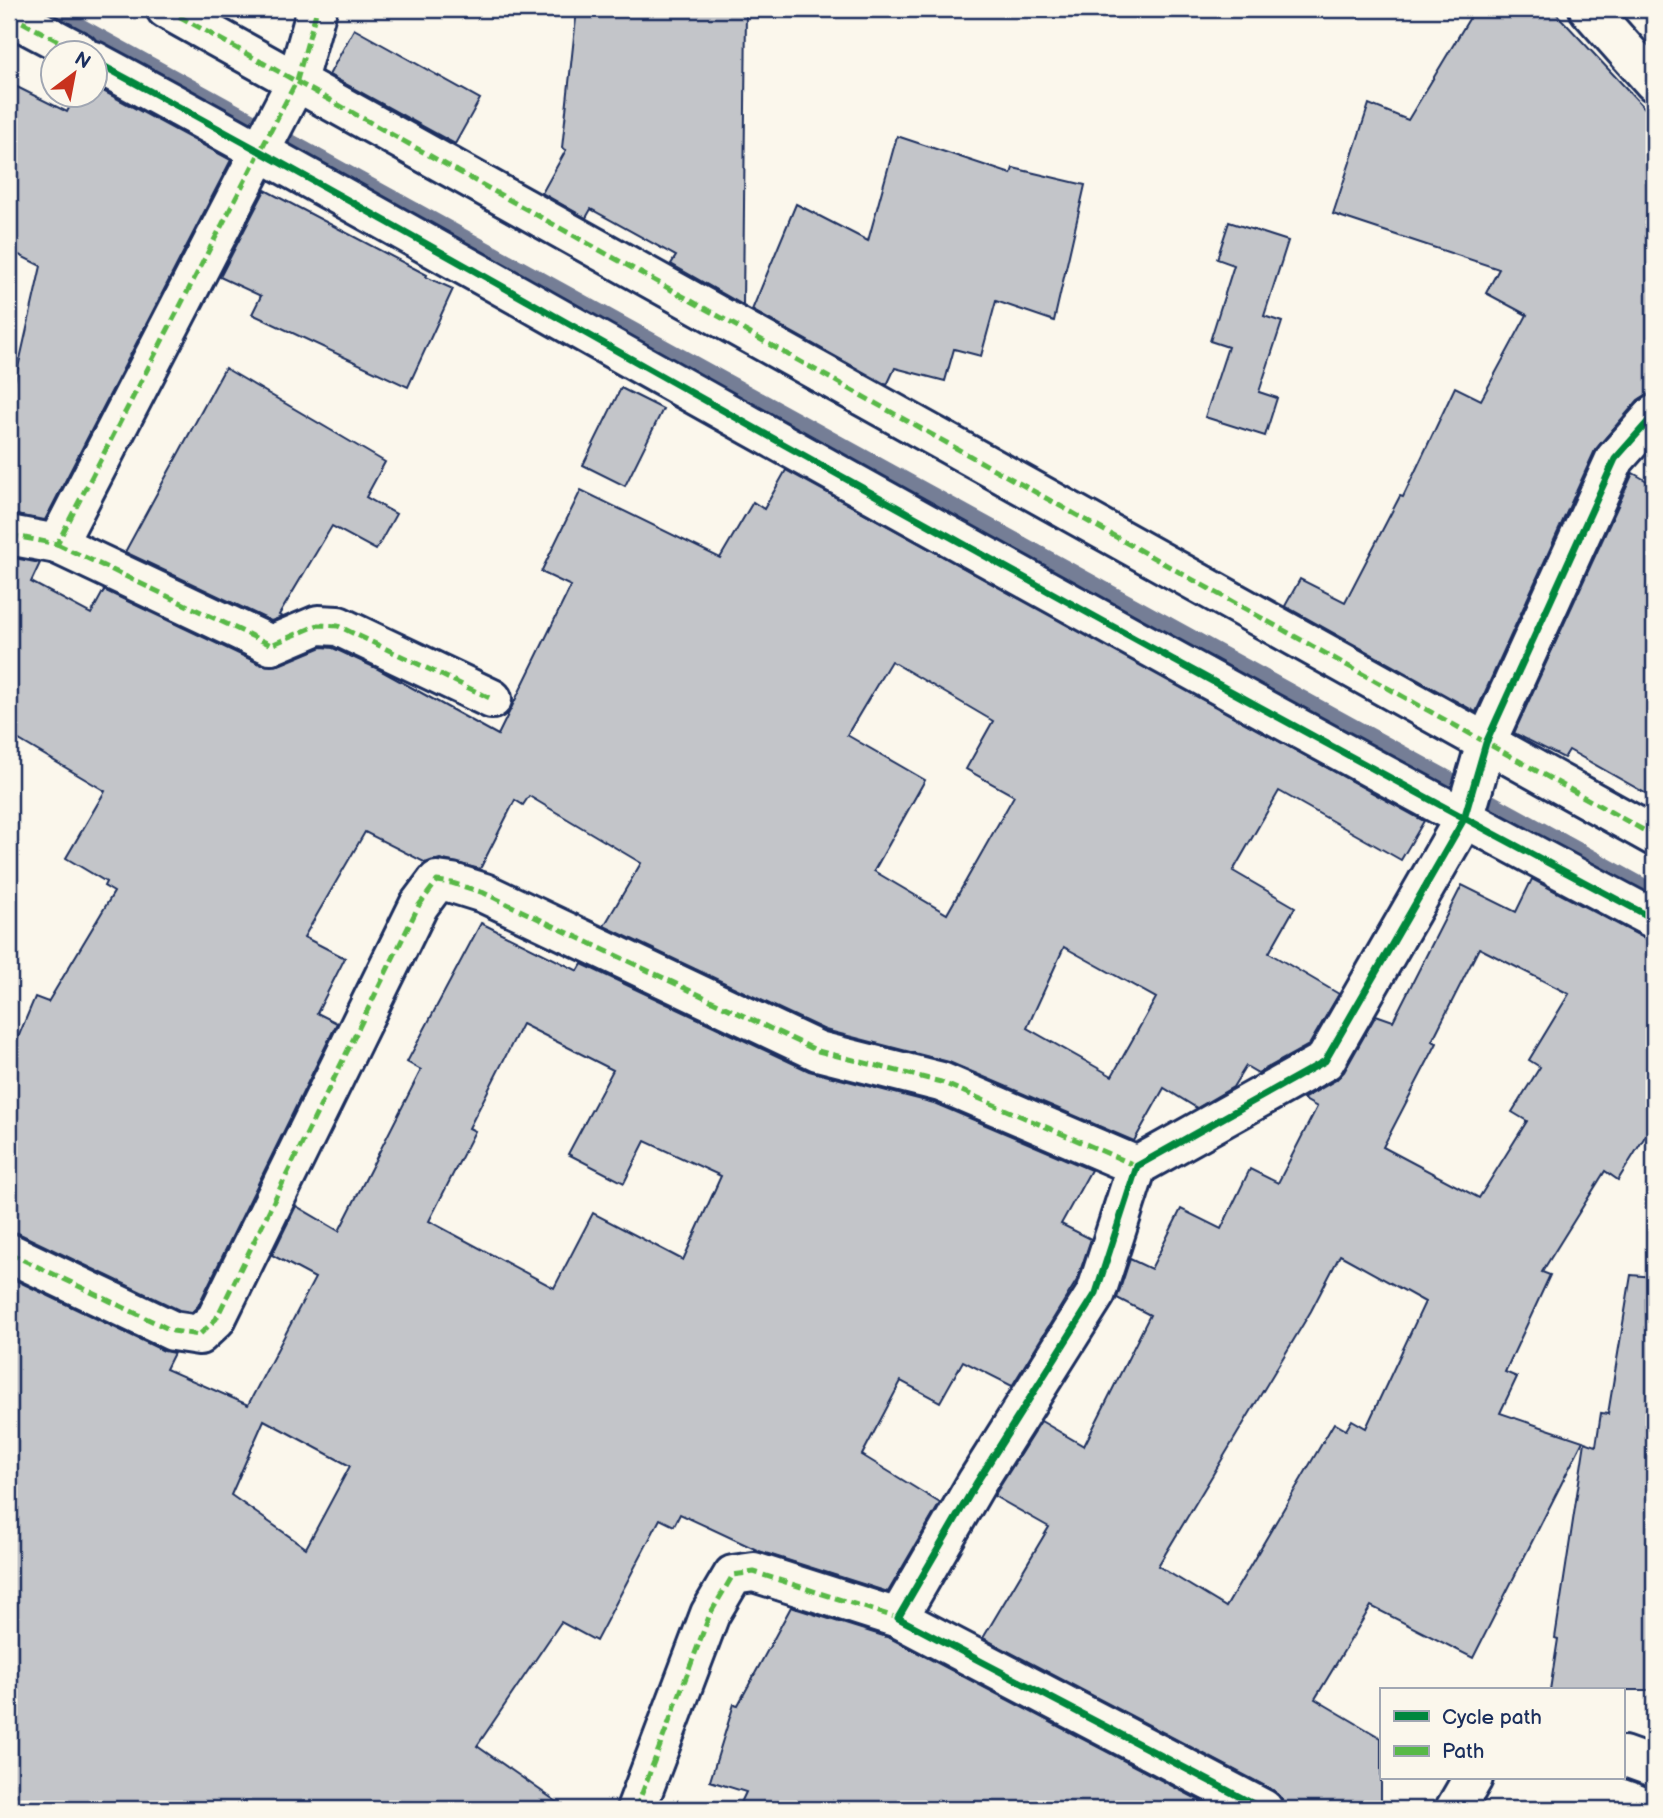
<svg xmlns="http://www.w3.org/2000/svg" width="1663" height="1818" font-family="'Balsamiq Sans',sans-serif">
<style>
.lines{fill:none;stroke-linecap:round;stroke-linejoin:round}
.stream{stroke:#747e96;stroke-width:16}
.building{fill:#c3c5c9;stroke:#1b2f5e;stroke-width:2;fill-rule:evenodd}
.minor-casing{stroke:#1b2f5e;stroke-width:44}
.minor{stroke:#fbf7ec;stroke-width:38}
.quiet{stroke:#58b947;stroke-width:5;stroke-dasharray:10 5;stroke-linecap:butt}
.cycleway-casing{stroke:#fbf7ec;stroke-width:11}
.cycleway{stroke:#00873e;stroke-width:7}
</style>
<rect width="100%" height="100%" fill="#fbf7ec"/>
<filter id="ink" filterUnits="userSpaceOnUse"><feTurbulence type="fractalNoise" baseFrequency=".0143" numOctaves="2"/><feDisplacementMap in="SourceGraphic" scale="14" xChannelSelector="R" yChannelSelector="G"/><feConvolveMatrix kernelMatrix="1 2 1 2 8 2 1 2 1" color-interpolation-filters="sRGB"/></filter>
<g filter="url(#ink)">
<g class="lines">
<path class="stream" d="M49 9 1654 892"/>
</g>
<g class="building">
<path d="M577 9H746L743 305 671 264 676 256 591 209 586 218 542 193 566 150 562 148Z"/>
<path d="M1475 9H1552L1654 118V394L1646 395 1638 400 1595 450 1476 712 1285 606 1300 579 1345 602 1400 496 1403 497 1455 387 1481 400 1527 315 1486 293 1499 269 1333 214 1369 104 1408 120Z"/>
<path d="M354 29 480 99 455 144 329 75Z"/>
<path d="M9 83 67 112 76 94H94V86L231 160 45 520 9 514V408L41 266 9 250Z"/>
<path d="M897 136 1011 174 1013 168 1085 185 1054 321 996 301 981 356 954 349 945 381 895 368 887 385 752 310 796 204 868 241Z"/>
<path d="M265 190 427 275 426 277 453 289 408 387 252 314 261 296 220 277Z"/>
<path d="M1229 222 1288 241 1264 316 1282 322 1259 392 1277 398 1265 436 1205 417 1228 347 1210 341 1234 265 1217 259Z"/>
<path d="M225 368 385 462 366 497 396 514 376 550 332 526 279 615 282 617 271 621 125 552Z"/>
<path d="M621 388 663 409 625 486 583 465Z"/>
<path d="M786 470 1424 821 1401 860 1279 791 1233 871 1295 907 1269 953 1339 994 1309 1045 1258 1073 1246 1066 1233 1087 1197 1108 1164 1088 1134 1141 949 1062 825 1030 604 926 641 863 529 796 523 805 515 800 480 869 440 859 426 863 365 832 304 937 345 958 317 1013 337 1023 198 1306 192 1312 179 1310 18 1233 9 1231V1059L35 997 48 1002 114 892 104 886 106 882 66 858 105 791 9 734V557L40 563 31 582 91 614 104 590 262 665H279L322 647 333 648 378 669 498 735 571 586 541 572 581 490 720 558 753 502 764 509ZM891 661 993 721 966 769 1014 796 947 914 874 871 925 780 847 735ZM1064 947 1156 998 1112 1076 1027 1028Z"/>
<path d="M1633 473 1654 485V798L1569 750 1564 758 1514 733Z"/>
<path d="M1532 879 1644 938 1654 941V1122L1618 1180 1605 1171 1542 1272 1550 1275 1505 1372 1517 1377 1500 1413 1583 1441 1473 1658 1371 1606 1315 1699 1381 1738V1809H1285L1282 1798 1273 1790 983 1638 1049 1527 994 1496 1041 1421 1084 1446 1150 1315 1117 1298 1130 1259 1151 1269 1181 1209 1221 1229 1250 1169 1278 1183 1317 1107 1303 1099 1336 1080 1344 1072 1376 1015 1393 1021 1462 885 1516 912ZM1479 948 1569 994 1529 1060 1540 1067 1512 1112 1527 1121 1479 1198 1383 1147 1437 1043 1432 1041ZM1340 1255 1425 1302 1366 1428 1352 1420 1346 1430 1334 1423 1226 1607 1158 1566 1311 1311Z"/>
<path d="M481 923 578 971 582 964 809 1071 934 1103 1091 1170 1061 1224 1091 1239 1077 1280 1012 1386 963 1361 940 1402 901 1381 862 1455 940 1503 888 1592 759 1551 680 1514 674 1526 660 1519 596 1641 561 1622 477 1746 567 1809H9V1277L164 1351 174 1353 166 1369 248 1405 315 1278 272 1255 296 1206 339 1231 421 1070 407 1062ZM522 1024 613 1070 568 1154 624 1183 645 1141 721 1176 683 1260 593 1213 554 1288 429 1221 475 1131 469 1128ZM264 1420 350 1466 306 1548 231 1495Z"/>
<path d="M1631 1275 1654 1277V1690H1550L1558 1639 1555 1638 1585 1442 1596 1446 1601 1413 1608 1414Z"/>
<path d="M791 1607 890 1638 1216 1809H738L746 1792 710 1781 734 1704 738 1705Z"/>
</g>
<g class="lines">
<g class="minor-casing">
<g id="minor">
<path d="M166 9 1654 836"/>
<path d="M1589 9 1654 82"/>
<path d="M9 15 79 52"/>
<path d="M94 61C315 179 532 304 751 426 1051 593 1351 759 1654 919"/>
<path d="M9 535 57 544 297 80 317 9"/>
<path d="M57 544 271 645 318 625 338 626 492 699"/>
<path d="M9 1253 173 1331 199 1335 216 1319 419 905 437 881 452 883 484 893 818 1051 941 1082 1137 1166"/>
<path d="M1623 1756 1654 1767"/>
<path d="M636 1809 710 1614 733 1575 754 1572 898 1618"/>
<path d="M1263 1809 898 1618 977 1482 1096 1293 1137 1166 1325 1061 1464 819 1486 743 1615 459 1654 415"/>
<path d="M1455 1809 1473 1778"/>
</g>
</g>
<use href="#minor" class="minor"/>
<g class="quiet">
<path d="M166 9 1654 836"/>
<path d="M9 15 79 52"/>
<path d="M9 535 57 544 297 80 317 9"/>
<path d="M57 544 271 645 318 625 338 626 492 699"/>
<path d="M9 1253 173 1331 199 1335 216 1319 419 905 437 881 452 883 484 893 818 1051 941 1082 1137 1166"/>
<path d="M636 1809 710 1614 733 1575 754 1572 898 1618"/>
</g>
<g class="cycleway-casing">
<g id="cycleway">
<path d="M94 61C315 179 532 304 751 426 1051 593 1351 759 1654 919"/>
<path d="M1263 1809 898 1618 977 1482 1096 1293 1137 1166 1325 1061 1464 819 1486 743 1615 459 1654 415"/>
</g>
</g>
<use href="#cycleway" class="cycleway"/>
</g>
</g>
<rect width="1663" height="1818" fill="none" stroke="#fbf7ec" stroke-width="35"/>
<rect x="18" y="18" width="1628" height="1783" fill="none" stroke="#1b2f5e" stroke-width="2.5" filter="url(#ink)"/>
<rect x="1380" y="1688" width="245" height="91" fill="#fbf7ec" stroke="#a1a7b3" stroke-width="2"/>
<rect x="1394" y="1711" width="35" height="10" fill="#00873e" stroke="#a1a7b3" stroke-width="2"/>
<text x="1442" y="1724" font-size="21" fill="#1b2f5e">Cycle path</text>
<rect x="1394" y="1746" width="35" height="10" fill="#58b947" stroke="#a1a7b3" stroke-width="2"/>
<text x="1442" y="1758" font-size="21" fill="#1b2f5e">Path</text>
<g transform="translate(74 74) rotate(32)"><circle r="33" fill="#fbf7ec" stroke="#a1a7b3" stroke-width="2"/>
<path d="M0-5L12 26L0 18L-12 26Z" fill="#c8321e"/>
<text y="-10" font-size="19" font-weight="bold" text-anchor="middle" fill="#1b2f5e">N</text>
</g>
</svg>
